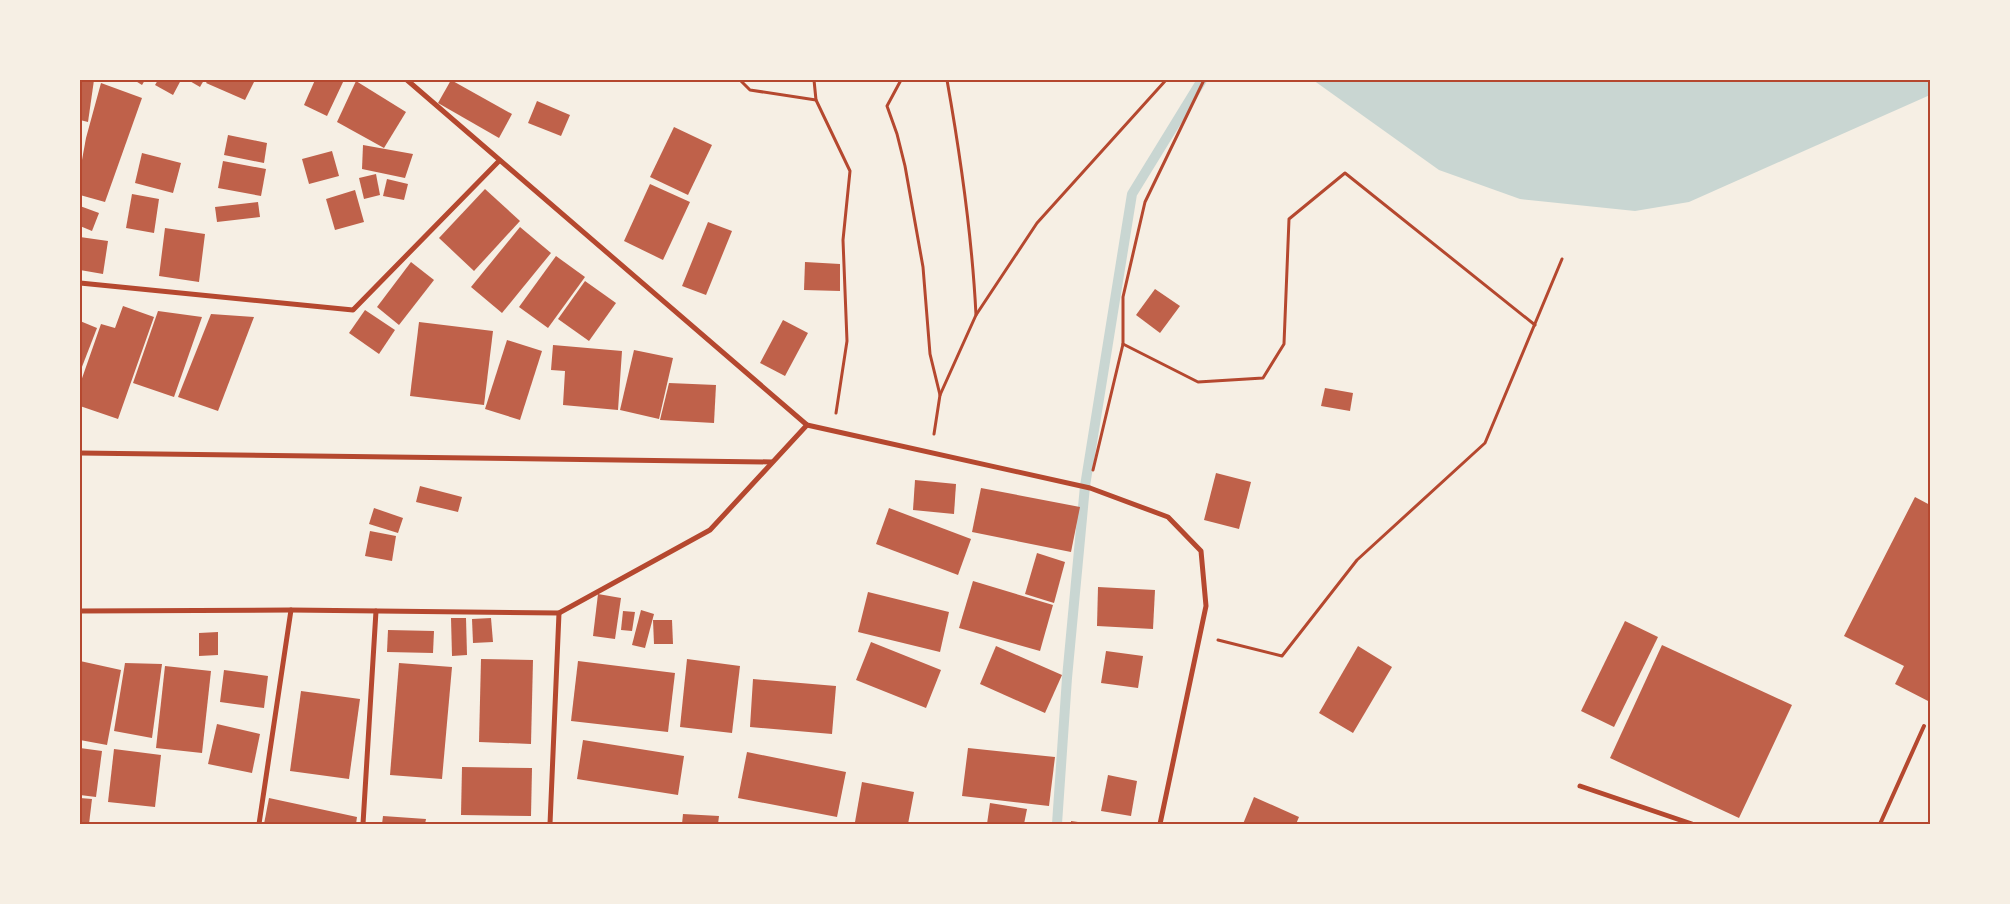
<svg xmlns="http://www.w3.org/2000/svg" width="2010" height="904" font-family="'Source Serif 4',serif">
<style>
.water{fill:#c9d6d2}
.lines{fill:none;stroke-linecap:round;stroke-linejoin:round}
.stream{stroke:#c9d6d2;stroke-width:10}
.building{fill:#bf614a}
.path{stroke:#b5482f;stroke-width:3}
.service{stroke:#b5482f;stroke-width:4}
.minor{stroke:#b5482f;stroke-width:5}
.neatline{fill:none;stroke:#b5482f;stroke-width:2}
</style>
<rect width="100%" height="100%" fill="#f6efe4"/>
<path class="water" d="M1313 80H1930V95L1689 202 1635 211 1520 199 1439 170Z"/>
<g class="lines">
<path class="stream" d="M1057 824 1067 678 1085 486 1132 194 1202 80"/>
</g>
<g class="building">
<path d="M80 80H94L88 122 80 120Z"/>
<path d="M134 80H145L142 85Z"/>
<path d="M158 80H181L173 95 155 85Z"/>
<path d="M188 80H204L200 87Z"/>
<path d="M208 80H255L245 100 206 83Z"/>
<path d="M315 80H344L327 116 304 105Z"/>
<path d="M451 80 512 114 499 138 438 103Z"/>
<path d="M356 81 406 112 384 148 337 122Z"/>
<path d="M101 83 142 98 105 202 80 195V171L86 138Z"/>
<path d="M537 101 570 115 561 136 528 123Z"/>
<path d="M674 127 712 145 688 195 650 177Z"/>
<path d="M228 135 267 143 264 163 224 155Z"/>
<path d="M363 145 413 154 405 178 362 169Z"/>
<path d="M332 151 339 176 309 184 302 159Z"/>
<path d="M142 153 181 163 173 193 135 183Z"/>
<path d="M223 161 266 169 261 196 218 188Z"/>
<path d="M376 174 380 195 364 199 359 178Z"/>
<path d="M387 179 408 184 404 200 383 196Z"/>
<path d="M650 184 690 202 663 260 624 241Z"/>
<path d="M485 189 520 221 474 271 439 238Z"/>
<path d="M355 190 364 222 335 230 326 199Z"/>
<path d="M132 194 159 199 154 233 126 228Z"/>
<path d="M258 202 260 217 217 222 215 207Z"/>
<path d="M80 206 99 213 92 231 80 226Z"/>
<path d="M708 222 732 231 706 295 682 286Z"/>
<path d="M520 227 551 253 502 313 471 287Z"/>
<path d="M165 228 205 234 199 282 159 276Z"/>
<path d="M80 237 108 241 103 274 80 270Z"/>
<path d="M556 256 585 277 548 328 519 307Z"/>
<path d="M411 262 434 280 399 325 377 307Z"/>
<path d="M805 262 840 264V291L804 290Z"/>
<path d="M585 281 616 303 589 341 558 319Z"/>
<path d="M1155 289 1180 306 1160 333 1136 315Z"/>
<path d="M123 306 154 317 118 419 80 406V384L101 324 115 328Z"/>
<path d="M365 310 395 330 379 354 349 333Z"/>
<path d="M158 311 202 317 174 397 133 383Z"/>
<path d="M211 314 254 317 218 411 178 397Z"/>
<path d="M783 320 808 333 785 376 760 363Z"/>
<path d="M80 321 97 328 80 372Z"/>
<path d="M419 322 493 331 484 405 410 396Z"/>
<path d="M507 340 542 351 520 420 485 409Z"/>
<path d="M553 345 622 351 618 410 563 405 565 371 551 370Z"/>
<path d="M634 350 673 358 659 419 620 410Z"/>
<path d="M669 383 716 385 714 423 660 420Z"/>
<path d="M1325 388 1353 393 1350 411 1321 406Z"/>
<path d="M1216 473 1251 482 1239 529 1204 520Z"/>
<path d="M915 480 956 484 954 514 913 510Z"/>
<path d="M420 486 462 497 458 512 416 502Z"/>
<path d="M981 488 1080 507 1071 552 972 532Z"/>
<path d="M1915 497 1930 505V702L1895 684 1904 666 1844 636Z"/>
<path d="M374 508 403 518 398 533 369 524Z"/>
<path d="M889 508 971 539 958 575 876 544Z"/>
<path d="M370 531 396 536 392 561 365 556Z"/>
<path d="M1037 553 1065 562 1054 603 1025 594Z"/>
<path d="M973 581 1053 605 1040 651 959 628Z"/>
<path d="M1098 587 1155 590 1153 629 1097 626Z"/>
<path d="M868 592 949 612 940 652 858 632Z"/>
<path d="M598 594 621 598 615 639 593 636Z"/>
<path d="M641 610 654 614 645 648 632 645Z"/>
<path d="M623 611 635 612 632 631 621 630Z"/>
<path d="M451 618H466L467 655 452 656Z"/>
<path d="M491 618 493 642 473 643 472 619Z"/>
<path d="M653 620H672L673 644H654Z"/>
<path d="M1625 621 1658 637 1614 727 1581 711Z"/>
<path d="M388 630 434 631 433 653 387 652Z"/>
<path d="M218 632V655L199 656V633Z"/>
<path d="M871 642 941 670 926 708 856 680Z"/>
<path d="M1662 645 1792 705 1739 818 1610 758Z"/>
<path d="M996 646 1062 675 1045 713 980 684Z"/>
<path d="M1358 646 1392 667 1353 733 1319 713Z"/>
<path d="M1106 651 1143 656 1138 688 1101 683Z"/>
<path d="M481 659 533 660 531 744 479 742Z"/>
<path d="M687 659 740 666 732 733 680 727Z"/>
<path d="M80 661 121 670 107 745 80 740Z"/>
<path d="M578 661 675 673 668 732 571 721Z"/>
<path d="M125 663 162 664 152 738 114 731Z"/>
<path d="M399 663 452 667 442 779 390 775Z"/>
<path d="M165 666 211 671 202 753 156 748Z"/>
<path d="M224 670 268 676 264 708 220 702Z"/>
<path d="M753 679 836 686 832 734 750 727Z"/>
<path d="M301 691 360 699 349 779 290 771Z"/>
<path d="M217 724 260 734 252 773 208 764Z"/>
<path d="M583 740 684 756 678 795 577 779Z"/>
<path d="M80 748 102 751 96 797 80 795Z"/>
<path d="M968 748 1055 757 1049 806 962 796Z"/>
<path d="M114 749 161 755 155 807 108 802Z"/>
<path d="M747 752 846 772 837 817 738 798Z"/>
<path d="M462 767 532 768 531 816 461 815Z"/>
<path d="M1108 775 1137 781 1131 816 1101 811Z"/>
<path d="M862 782 914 792 908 824H866L855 822Z"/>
<path d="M1254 797 1299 817 1296 824H1243Z"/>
<path d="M80 798 92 799 89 824H80Z"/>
<path d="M269 798 357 817 356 824H264Z"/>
<path d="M990 803 1027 809 1024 824H987Z"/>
<path d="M683 814 719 816 718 824H682Z"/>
<path d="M383 816 426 819 425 824H382Z"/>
<path d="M1071 821 1085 823 1084 824H1071Z"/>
</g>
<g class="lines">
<g class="path">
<path d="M740 80 750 90 816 100"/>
<path d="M814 80 816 100 850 171 843 240 847 341 836 413"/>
<path d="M901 80 887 106 897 134 905 166 923 267 930 354 940 395"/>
<path d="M947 80C961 159 972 234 976 315"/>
<path d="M1123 344 1198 382 1263 378 1284 344 1289 219 1345 173 1535 325"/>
<path d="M934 434 940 395 976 315 1037 223 1166 80"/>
<path d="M1093 470 1123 344V297L1145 202 1204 80"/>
<path d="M1218 640 1282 656 1357 560 1485 443 1562 259"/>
</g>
<path class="service" d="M1880 824 1924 726"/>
<g class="minor">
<path d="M407 80 807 425 1090 488 1168 517 1201 551 1206 606 1160 824"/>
<path d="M80 283 353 310 499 161"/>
<path d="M80 453 772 462"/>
<path d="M80 611 291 610 559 613 710 530 807 425"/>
<path d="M1580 786 1692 824"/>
<path d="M259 824 291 610"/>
<path d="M363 824 376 611"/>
<path d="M550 824 559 613"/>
</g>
</g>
<rect width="2010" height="904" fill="none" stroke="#f6efe4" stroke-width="162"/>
<rect x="81" y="81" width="1848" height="742" class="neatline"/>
</svg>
